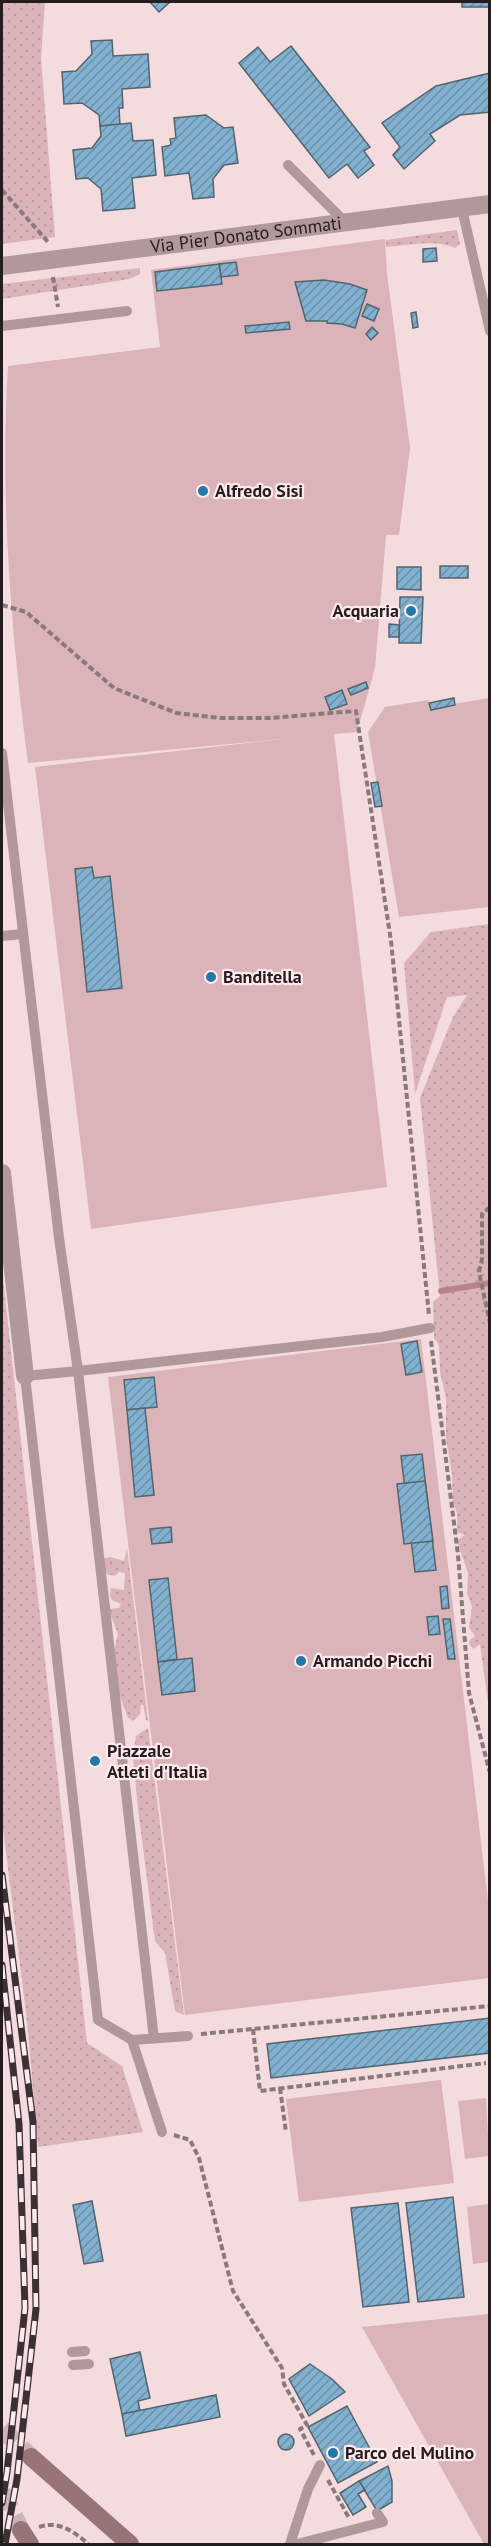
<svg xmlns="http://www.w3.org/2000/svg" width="491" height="2546" font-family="'PT Sans',sans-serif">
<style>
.grass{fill:url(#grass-dots)}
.pitch{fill:#dab4b9}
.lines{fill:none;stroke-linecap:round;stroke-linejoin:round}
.stream{stroke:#b9838a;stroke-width:6}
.building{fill:url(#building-hatch);stroke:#53646f;stroke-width:1.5}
.secondary-tunnel{stroke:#cbb5b7;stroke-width:18;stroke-dasharray:18 9;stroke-linecap:butt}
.path{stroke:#8a797b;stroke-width:4;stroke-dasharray:6 3;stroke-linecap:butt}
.lane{stroke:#b1989a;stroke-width:10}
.street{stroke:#b1989a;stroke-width:18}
.secondary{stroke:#987478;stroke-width:18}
.rail-casing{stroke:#3c3132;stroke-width:7}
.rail{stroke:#feeaec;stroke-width:4.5;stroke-dasharray:14;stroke-linecap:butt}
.poi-dot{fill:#2079a8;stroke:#feeaec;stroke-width:2}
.labels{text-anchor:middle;stroke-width:4.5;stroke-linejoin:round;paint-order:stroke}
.street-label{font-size:18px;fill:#251c1d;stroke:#feeaec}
.poi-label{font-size:18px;font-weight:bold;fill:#251c1d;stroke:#feeaec;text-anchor:start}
</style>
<defs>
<pattern id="grass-dots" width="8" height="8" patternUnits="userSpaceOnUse" patternTransform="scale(1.5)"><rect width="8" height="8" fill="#dab4b9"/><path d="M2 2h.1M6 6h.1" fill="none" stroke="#bb9a9f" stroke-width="1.8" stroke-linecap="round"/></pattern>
<pattern id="building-hatch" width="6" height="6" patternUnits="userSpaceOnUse" patternTransform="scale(1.5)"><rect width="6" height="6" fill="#82b1d0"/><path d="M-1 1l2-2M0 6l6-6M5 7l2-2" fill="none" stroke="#6a8fa8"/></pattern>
</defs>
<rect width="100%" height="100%" fill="#f4dbde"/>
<g class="grass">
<path d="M2 2H45L41 58 55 237 2 244Z"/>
<path d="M457 230 460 244 455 248C435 239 408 245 386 247V240Z"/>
<path d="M140 268V274L129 279 2 299V284Z"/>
<path d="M489 924V1710L480 1644 474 1649 469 1644 470 1640 475 1636 469 1628 472 1607 467 1593 468 1573 457 1541 465 1535 457 1532V1513L453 1503 452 1474 446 1438V1398L440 1372 439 1345 434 1338 433 1302 440 1296 420 1098 453 1017 467 995 447 997 415 1094 404 963 431 932Z"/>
<path d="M2 1269 87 2043 122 2066 143 2132 38 2147 27 2021 2 1821Z"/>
<path d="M127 1548 148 1721 146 1720 143 1705H141L140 1714 133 1721 128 1718 118 1691 114 1651 118 1634 108 1609 119 1608 121 1604 112 1600 110 1595 111 1588 124 1590 125 1573 119 1572 115 1576 107 1574 97 1568 99 1560 110 1557 124 1561Z"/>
<path d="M148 1728 184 2015 175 2011 165 1953 155 1941 138 1809 133 1756 136 1736Z"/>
</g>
<g class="pitch">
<path d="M385 239 387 274 410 448 399 535H386L375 668 357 732 334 734 387 1187 91 1229 35 767 282 739 28 763C11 632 0 498 8 366L160 347 151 270Z"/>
<path d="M489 698V907L399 917 368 732 385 707 428 700 430 708Z"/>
<path d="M421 1339 489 1909V1978L185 2015 108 1377Z"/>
<path d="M441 2080 454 2183 299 2202 286 2099Z"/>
<path d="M486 2098 489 2156 465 2159 458 2101Z"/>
<path d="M489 2204V2262L473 2264 467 2207Z"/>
<path d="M489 2314 490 2544H484L362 2327Z"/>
</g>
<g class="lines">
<path class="stream" d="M441 1291 490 1283"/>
</g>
<g class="building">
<path d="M150 2H170L159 12Z"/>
<rect x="462" y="2" width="28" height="5"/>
<path d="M112 40 113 56 148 54 150 87 122 89 123 108H119L120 125 100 126 99 115 82 103 64 104 62 72 76 71 92 54 91 41Z"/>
<path d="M291 46 370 147 364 151 374 165 358 178 347 164 329 178 239 63 258 47 270 62Z"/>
<path d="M490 73V112L460 115 430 134 435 141 404 169 393 155 400 147 382 123 436 86Z"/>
<path d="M206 115 224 128 233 127 238 163 224 165 213 179 214 197 193 199 189 173 165 176 162 147 171 145 170 139 176 138 174 118Z"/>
<path d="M131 123 133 141 153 140 156 175 132 178 135 208 103 211 101 189 88 178 76 179 73 150 92 148 101 136 100 126Z"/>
<path d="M436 248 437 261 423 262V249Z"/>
<path d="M236 262 238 275 221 277 219 264Z"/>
<path d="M219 264 222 284 157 291 155 272Z"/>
<path d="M324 280 350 284 367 290 355 328 342 324 327 323V321H306L295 282Z"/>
<path d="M367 304 379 309 374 321 362 316Z"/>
<path d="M416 312 418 327 413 328 411 313Z"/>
<path d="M289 322 290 329 246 333 245 326Z"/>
<path d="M372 327 378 333 371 340 366 334Z"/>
<rect x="440" y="566" width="28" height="12"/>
<path d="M397 567H421V590L397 589Z"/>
<path d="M400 597H423L421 643H399Z"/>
<path d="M389 624 399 625V637H389Z"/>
<path d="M366 682 368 688 351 695 348 689Z"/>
<path d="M342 690 347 704 330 710 325 697Z"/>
<path d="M454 698 455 705 431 710 429 703Z"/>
<path d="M378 782 382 806 375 807 371 783Z"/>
<path d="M92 867 94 878 110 876 122 988 87 992 75 869Z"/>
<path d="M417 1341 422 1372 406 1375 401 1344Z"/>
<path d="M154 1377 157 1407 127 1410 124 1380Z"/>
<path d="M145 1408 154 1495 135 1497 127 1410Z"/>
<path d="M422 1454 436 1570 415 1572 401 1456Z"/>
<path d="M425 1481 433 1541 404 1544 397 1484Z"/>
<path d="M171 1527 172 1542 152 1544 150 1529Z"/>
<path d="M168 1578 177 1659 158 1662 149 1580Z"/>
<path d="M447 1586 449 1608 442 1609 440 1587Z"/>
<path d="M438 1616 440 1634 429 1635 427 1617Z"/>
<path d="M443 1619H450L455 1659H448Z"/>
<path d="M192 1658 195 1691 162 1695 158 1662Z"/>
<path d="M490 2018V2053L271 2078 267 2044Z"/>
<path d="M453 2197 464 2297 418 2302 406 2203Z"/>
<path d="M92 2201 103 2261 84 2264 73 2205Z"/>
<path d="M398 2203 409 2302 363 2307 351 2208Z"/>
<path d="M140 2352 150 2398 138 2401 140 2411 122 2414 110 2359Z"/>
<path d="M310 2364 332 2379 345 2392 309 2416 289 2379Z"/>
<path d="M216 2395 220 2417 126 2436 122 2414Z"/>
<path d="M347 2406 377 2462 338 2483 308 2427Z"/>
<circle cx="286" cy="2442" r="8"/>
<path d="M388 2466 392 2481V2502L377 2511 359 2481Z"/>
<path d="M359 2481 365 2490 358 2494 366 2507 353 2515 340 2493Z"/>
</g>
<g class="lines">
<g class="secondary-tunnel">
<path d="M2 2429 31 2457"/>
<path d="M2 2492 21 2530"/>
</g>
<g class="path">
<path d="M2 190 48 242"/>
<path d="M53 277 58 307"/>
<path d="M2 605 26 612 114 688 176 713 220 718H270L356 711 391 941 429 1315"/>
<path d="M490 1207 482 1214V1259L479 1272 490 1323"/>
<path d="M431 1341 458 1555 469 1693 490 1773"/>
<path d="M253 2029 260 2091 486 2063"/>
<path d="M201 2034 490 2006"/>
<path d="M280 2088 286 2132"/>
<path d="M174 2135 190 2140 199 2158 233 2291 282 2368 284 2384 307 2425 300 2429 314 2455"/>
<path d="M328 2480 349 2518"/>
<path d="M39 2527C58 2520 75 2532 88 2544"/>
</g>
<g class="lane">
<path d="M288 165 346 223"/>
<path d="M462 209 490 331"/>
<path d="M2 326 127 311"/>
<path d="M2 753 59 1238 78 1371 382 1337 430 1328"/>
<path d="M2 936 23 934"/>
<path d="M154 2039 78 1371 25 1376 98 2020 132 2040 188 2036"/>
<path d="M132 2040 162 2132"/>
<path d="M72 2352 85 2351"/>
<path d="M73 2365 89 2364"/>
<path d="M290 2544 308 2489 320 2465"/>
<path d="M297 2544 383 2522 377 2513"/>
</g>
<g class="street">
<path id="s1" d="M2 266 490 204"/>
<path d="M2 1173 25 1376"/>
</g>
<g class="secondary">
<path d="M31 2457 130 2544"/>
<path d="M21 2530 30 2544"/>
</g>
<g class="rail-casing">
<g id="rail">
<path d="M2 1875 33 2122 36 2309 17 2479 5 2544"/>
<path d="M2 1965 19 2124 25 2308 7 2472 2 2503"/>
</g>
</g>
<use href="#rail" class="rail"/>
</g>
<g class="poi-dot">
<circle cx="203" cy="491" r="6"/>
<circle cx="411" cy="611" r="6"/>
<circle cx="211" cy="977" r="6"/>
<circle cx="301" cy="1661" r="6"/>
<circle cx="95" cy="1761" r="6"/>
<circle cx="333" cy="2453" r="6"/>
</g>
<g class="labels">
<g class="street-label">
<text dy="6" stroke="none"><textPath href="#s1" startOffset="246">Via Pier Donato Sommati</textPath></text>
</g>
<g class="poi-label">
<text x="215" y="497">Alfredo Sisi</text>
<text x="399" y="617" text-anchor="end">Acquaria</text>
<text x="223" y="983">Banditella</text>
<text x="313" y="1667">Armando Picchi</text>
<text x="107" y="1757">Piazzale<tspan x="107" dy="21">Atleti d'Italia</tspan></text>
<text x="345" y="2459">Parco del Mulino</text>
</g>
</g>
<rect width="491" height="2546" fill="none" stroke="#251c1d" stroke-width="6"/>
</svg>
